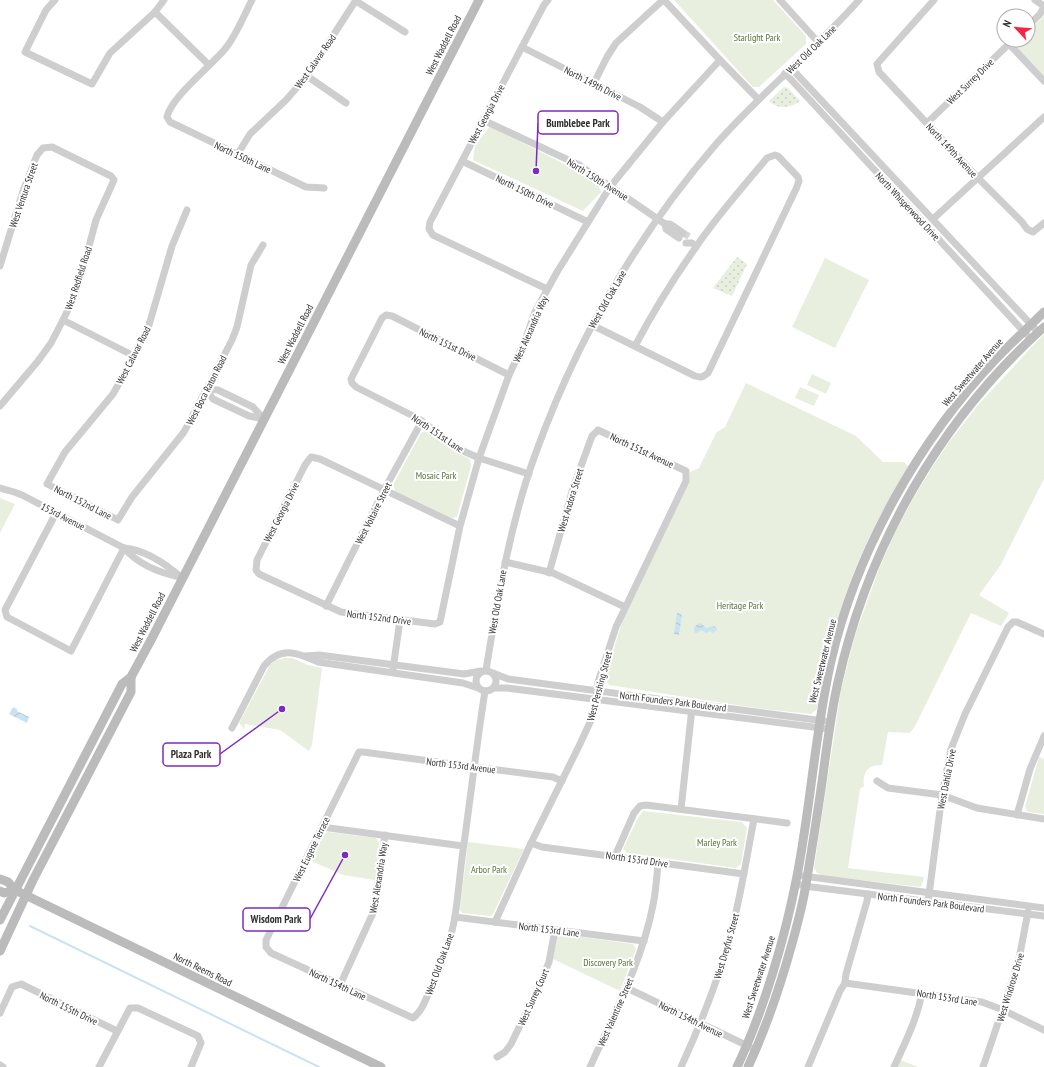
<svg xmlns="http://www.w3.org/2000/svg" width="1044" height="1067" font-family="'PT Sans Narrow',sans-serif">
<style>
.grass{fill:url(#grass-dots)}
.green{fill:#e8efde}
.water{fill:url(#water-waves)}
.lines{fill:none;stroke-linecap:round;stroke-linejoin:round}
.stream{stroke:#c9e4f0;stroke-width:2}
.street-tunnel{stroke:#d6d6d6;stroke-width:7;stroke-dasharray:7 3.5;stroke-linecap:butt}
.street{stroke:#cecece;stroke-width:7}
.secondary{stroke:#bbb;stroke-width:9}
.labels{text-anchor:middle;stroke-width:4;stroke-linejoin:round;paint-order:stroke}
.park-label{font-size:10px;fill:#587239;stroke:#fff}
.street-label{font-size:10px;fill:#313131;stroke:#fff}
.leader{fill:none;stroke:#7b2cbf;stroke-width:1.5}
.callout-dot{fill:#7b2cbf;stroke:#fff;stroke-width:1.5}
.callout{fill:#fff;stroke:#7b2cbf;stroke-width:1.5}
.callout-label{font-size:11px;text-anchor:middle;font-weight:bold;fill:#313131}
</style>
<defs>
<pattern id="grass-dots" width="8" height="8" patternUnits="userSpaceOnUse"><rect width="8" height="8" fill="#e8efde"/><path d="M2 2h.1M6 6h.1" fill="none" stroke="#c7cdbf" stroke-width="1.8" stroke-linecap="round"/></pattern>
<pattern id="water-waves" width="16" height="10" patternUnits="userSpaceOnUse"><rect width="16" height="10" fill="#c9e4f0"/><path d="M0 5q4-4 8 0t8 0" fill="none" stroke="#adc4ce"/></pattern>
</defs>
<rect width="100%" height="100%" fill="#fff"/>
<g class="grass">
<path d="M784 87 788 88 800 101C791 108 778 110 769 101Z"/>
<path d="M737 257 747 264 732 296 713 288Z"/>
</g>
<g class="green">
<path d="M674 0H773L806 36V44L759 87H753Z"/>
<path d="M1044 16V76L1017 48V43L1020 40H1028V32Z"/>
<path d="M490 126 597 181 601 192 583 211 473 160 475 146Z"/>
<path d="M825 258 869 280 835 348 792 327Z"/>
<path d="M1044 334V479L1000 566 979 595 1009 613 1001 626 971 613 915 726 910 733 888 732 882 765C868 764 862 773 864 786L860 789 848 868 924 877 921 887 825 876 817 873 814 868 841 690 855 635 879 569 895 532 913 499 931 469 949 442 978 405Z"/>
<path d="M812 374 831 383 826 394 807 385Z"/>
<path d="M746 383 856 436 883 462H904L909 467C873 521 846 583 830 646 824 666 821 688 817 709L811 714 762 709 609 685 605 678 622 622 689 482 690 472 699 468 716 433 725 427Z"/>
<path d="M800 387 819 395 814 406 795 398Z"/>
<path d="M427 430 462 455 470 459 471 466 457 517 452 518 395 491 393 485 421 433Z"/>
<path d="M0 498 15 504 0 533Z"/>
<path d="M285 658H292L308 665 322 668 312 745 309 751 280 730 245 724 244 729 239 723 270 665 276 660Z"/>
<path d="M1039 757 1044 759V814L1028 812 1025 807Z"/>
<path d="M643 811 742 822 747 828 741 864 736 868 627 853 623 849 637 820Z"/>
<path d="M328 832 376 838 379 842 375 880 343 875 309 860C313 851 318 836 328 832Z"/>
<path d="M468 842 524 849 493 914 490 916 462 913 460 909Z"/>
<path d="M562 934 633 944 636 949 620 991 553 959 557 937Z"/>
<path d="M901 1060 918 1067H898Z"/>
</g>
<g class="water">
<path d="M677 613 682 614 679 635 674 634Z"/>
<path d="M701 623 706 628 713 626 716 627 717 630 713 633 710 631 706 633 701 630 697 633H695C692 628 696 624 701 623Z"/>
<path d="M13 707 17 709V711L29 717 27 723 9 714Z"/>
</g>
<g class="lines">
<path class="stream" d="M30 926 319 1067"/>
<path class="street-tunnel" d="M683 233 690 237"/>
<g class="street">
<path d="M55 0 46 10 25 52 92 84 110 53 155 12 164 0"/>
<path d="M252 0C244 15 236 36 225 49 211 66 171 97 167 117L170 122 306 187 324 188"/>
<path d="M664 0 720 60 758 99"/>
<path d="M780 0 818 42"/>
<path d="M934 0 877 64 879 72 978 178 1022 222 1027 229 1033 232 1044 223"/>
<path d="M1035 0 1044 6"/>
<path d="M356 1 405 32"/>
<path d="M155 12 209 65"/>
<path d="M1028 26 1040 14 1044 7"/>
<path d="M1009 44 1044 81"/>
<path d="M522 47 640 107 663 122"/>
<path d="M791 68 1038 332"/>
<path d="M785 73 1027 335"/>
<path d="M307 76 346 103"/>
<path d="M594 83 607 57 616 43 663 0"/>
<path d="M483 120 579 165 665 224"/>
<path d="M927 123 1013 40"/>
<path d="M237 155 250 134 286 100 307 76 356 0"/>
<path d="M462 161 588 222"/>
<path d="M187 210 172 246 149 325 134 356 113 394 65 452 47 484 118 520 132 497 184 432 232 340 237 327 251 265 263 245"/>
<path d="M933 219 1044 117"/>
<path d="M665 224 666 229 679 238"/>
<path d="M665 224H670L683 233"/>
<path d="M686 243H692L696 246"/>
<path d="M0 266 23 191 37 155 43 148 52 147 111 176 114 180 96 220 81 276 73 299 63 320 51 343 38 361 0 406"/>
<path d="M547 289 433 235 429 229 430 222 544 5 548 0"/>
<path d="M63 320 134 356"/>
<path d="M592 325 695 376C701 378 703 377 708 373L796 189 799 181 798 177 778 156 775 155 767 158C743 187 717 216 696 247 674 278 653 312 635 346"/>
<path d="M509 375 392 316 386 315 382 318 351 379 352 383 356 387 419 419 461 450 479 458 529 474"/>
<path d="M206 389 213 399 249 416 264 419"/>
<path d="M206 389 218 390 253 407 264 419"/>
<path d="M0 488 14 492 22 495 124 548C146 550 166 564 182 578"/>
<path d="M56 513 5 610 7 617 71 651 124 548"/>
<path d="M460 526 320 459 311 457 305 465 257 560 256 570 259 574 341 612 435 624 440 622 460 526 479 458 509 375 525 341 535 312 557 272 610 187 663 122 720 60"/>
<path d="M124 548C138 564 160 573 180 577"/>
<path d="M505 562 553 573 625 607"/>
<path d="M326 606 384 490 422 421"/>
<path d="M305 656 319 655 464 674 481 671"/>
<path d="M393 669 400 620"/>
<path d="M486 670C498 597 510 524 535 455 576 341 638 234 717 143 762 92 815 50 859 0"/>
<circle cx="486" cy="681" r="10"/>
<path d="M493 673 508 679 824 721"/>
<path d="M493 688H507L829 729"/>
<path d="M485 691C477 742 471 793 464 844 460 868 459 892 455 916 451 942 441 967 430 990 425 1001 422 1011 413 1018L271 953 266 947V940L359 752H363L474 767 553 777 562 781"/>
<path d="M232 728 264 666C281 645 298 653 318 662L463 683 478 688"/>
<path d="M877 781 888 788 942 795 977 808 1044 819"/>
<path d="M681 809 692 708"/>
<path d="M1017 815 1030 769 1044 736"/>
<path d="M322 827 463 846"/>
<path d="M531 843 542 847 744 874"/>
<path d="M615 856 634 813 640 806 646 805 787 823"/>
<path d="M803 876 1044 908"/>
<path d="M795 884 812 887 1044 916"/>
<path d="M928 902 942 795 951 749 965 714 1008 627 1013 622H1017L1044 634"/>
<path d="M455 917 644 941"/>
<path d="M495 922 531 843 579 746 592 718 596 700 598 682 616 627 686 481V471L598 430 592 436 573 488 549 573"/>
<path d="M845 983 982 1002 1003 1010 1044 1030"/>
<path d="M340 985 373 913 385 835"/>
<path d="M627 988 750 1047"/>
<path d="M0 1013 12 987 21 984 117 1031"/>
<path d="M497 1057 505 1052 511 1044 539 986 549 962 555 930"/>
<path d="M0 1065 3 1067"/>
<path d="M99 1067 130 1008H138L198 1036 201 1043 191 1067"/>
<path d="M590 1067C614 1014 642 962 653 905 656 891 657 876 658 862"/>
<path d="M681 1067C704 1017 724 966 736 912 743 882 748 850 754 819"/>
<path d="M808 1067 840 991 845 983 846 974 867 901 868 894"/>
<path d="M894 1067C905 1043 917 1019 922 993"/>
<path d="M983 1067 1018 964 1028 912"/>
</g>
<g class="secondary">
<path d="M0 879 8 882 15 890 381 1067"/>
<path d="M0 891 4 893 15 890"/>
<path d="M0 920 122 684 131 677 151 640 479 0"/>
<path d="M0 951 33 880 131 692V677"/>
<path d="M737 1067C764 1010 785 938 797 876 811 804 815 732 831 661 856 552 919 440 996 359 1011 343 1028 328 1044 312"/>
<path d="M748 1067C767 1026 781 984 793 940 798 922 803 903 806 884 812 848 818 811 823 775 827 744 831 713 838 682 868 546 940 420 1044 327"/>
</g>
</g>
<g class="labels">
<g class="park-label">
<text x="757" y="41">Starlight Park</text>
<text x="436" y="479">Mosaic Park</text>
<text x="740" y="609">Heritage Park</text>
<text x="717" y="846">Marley Park</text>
<text x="489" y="873">Arbor Park</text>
<text x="608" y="966">Discovery Park</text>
</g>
<g class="street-label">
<text transform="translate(443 45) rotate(-63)" y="4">West Waddell Road</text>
<text transform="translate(811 49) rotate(-44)" y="4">West Old Oak Lane</text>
<text transform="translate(315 61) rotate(-55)" y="4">West Calavar Road</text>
<text transform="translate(970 81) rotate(-44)" y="4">West Surrey Drive</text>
<text transform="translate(593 83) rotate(27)" y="4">North 149th Drive</text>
<text transform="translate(486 114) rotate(-62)" y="4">West Georgia Drive</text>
<text transform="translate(952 150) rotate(47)" y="4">North 149th Avenue</text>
<text transform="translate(243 157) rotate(25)" y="4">North 150th Lane</text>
<text transform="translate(598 179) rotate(32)" y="4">North 150th Avenue</text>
<text transform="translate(525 191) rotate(26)" y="4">North 150th Drive</text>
<text transform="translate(23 195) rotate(-71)" y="4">West Ventura Street</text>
<text transform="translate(908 206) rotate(47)" y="4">North Whisperwood Drive</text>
<text transform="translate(78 278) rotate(-72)" y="4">West Redfield Road</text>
<text transform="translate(607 299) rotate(-60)" y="4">West Old Oak Lane</text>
<text transform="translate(530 329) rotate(-66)" y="4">West Alexandria Way</text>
<text transform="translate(295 334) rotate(-63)" y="4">West Waddell Road</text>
<text transform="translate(448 344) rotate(26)" y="4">North 151st Drive</text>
<text transform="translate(133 355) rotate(-63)" y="4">West Calavar Road</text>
<text transform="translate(972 372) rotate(-49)" y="4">West Sweetwater Avenue</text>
<text transform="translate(206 390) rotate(-63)" y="4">West Boca Raton Road</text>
<text transform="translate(438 433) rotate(34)" y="4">North 151st Lane</text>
<text transform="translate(642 450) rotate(25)" y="4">North 151st Avenue</text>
<text transform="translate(570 500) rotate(-73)" y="4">West Andora Street</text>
<text transform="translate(83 502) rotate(27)" y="4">North 152nd Lane</text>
<text transform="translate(281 512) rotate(-63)" y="4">West Georgia Drive</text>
<text transform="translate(373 513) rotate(-63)" y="4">West Voltaire Street</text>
<text transform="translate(63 516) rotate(27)" y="4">153rd Avenue</text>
<text transform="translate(497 602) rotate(-80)" y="4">West Old Oak Lane</text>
<text transform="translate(379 617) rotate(7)" y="4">North 152nd Drive</text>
<text transform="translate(147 622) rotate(-63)" y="4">West Waddell Road</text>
<text transform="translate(822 661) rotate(-76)" y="4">West Sweetwater Avenue</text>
<text transform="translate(599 686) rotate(-75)" y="4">West Pershing Street</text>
<text transform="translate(673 701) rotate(7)" y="4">North Founders Park Boulevard</text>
<text transform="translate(461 765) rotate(7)" y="4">North 153rd Avenue</text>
<text transform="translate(946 779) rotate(-79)" y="4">West Dahlia Drive</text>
<text transform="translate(311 849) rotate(-64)" y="4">West Eugene Terrace</text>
<text transform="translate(637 859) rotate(8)" y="4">North 153rd Drive</text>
<text transform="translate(378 878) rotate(-81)" y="4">West Alexandria Way</text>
<text transform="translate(931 902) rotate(7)" y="4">North Founders Park Boulevard</text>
<text transform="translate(549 929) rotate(7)" y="4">North 153rd Lane</text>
<text transform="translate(726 946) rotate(-74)" y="4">West Dreyfus Street</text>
<text transform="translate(439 964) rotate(-70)" y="4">West Old Oak Lane</text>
<text transform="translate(203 969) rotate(26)" y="4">North Reems Road</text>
<text transform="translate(758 977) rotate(-72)" y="4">West Sweetwater Avenue</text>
<text transform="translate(338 984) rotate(25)" y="4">North 154th Lane</text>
<text transform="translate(1010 987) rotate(-73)" y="4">West Windrose Drive</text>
<text transform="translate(533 997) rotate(-66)" y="4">West Surrey Court</text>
<text transform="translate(947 997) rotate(9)" y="4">North 153rd Lane</text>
<text transform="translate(69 1008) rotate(26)" y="4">North 155th Drive</text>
<text transform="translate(615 1012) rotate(-66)" y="4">West Valentine Street</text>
<text transform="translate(691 1019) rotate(26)" y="4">North 154th Avenue</text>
</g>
</g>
<path class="leader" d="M536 171L538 123M282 709L220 754M345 855L310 919"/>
<g class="callout-dot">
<circle cx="536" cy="171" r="4"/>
<circle cx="282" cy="709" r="4"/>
<circle cx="345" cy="855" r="4"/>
</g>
<g class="callout">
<rect x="538" y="111" width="80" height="23" rx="4"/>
<rect x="163" y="743" width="57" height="23" rx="4"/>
<rect x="243" y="908" width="67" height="23" rx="4"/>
</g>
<g class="callout-label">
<text x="578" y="127">Bumblebee Park</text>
<text x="191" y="758">Plaza Park</text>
<text x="276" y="923">Wisdom Park</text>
</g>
<g transform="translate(1016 28) rotate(296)"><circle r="19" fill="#ffffff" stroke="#adadad"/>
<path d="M0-3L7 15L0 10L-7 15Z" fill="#f52644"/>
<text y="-6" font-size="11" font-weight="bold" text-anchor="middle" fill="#313131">N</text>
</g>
</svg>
